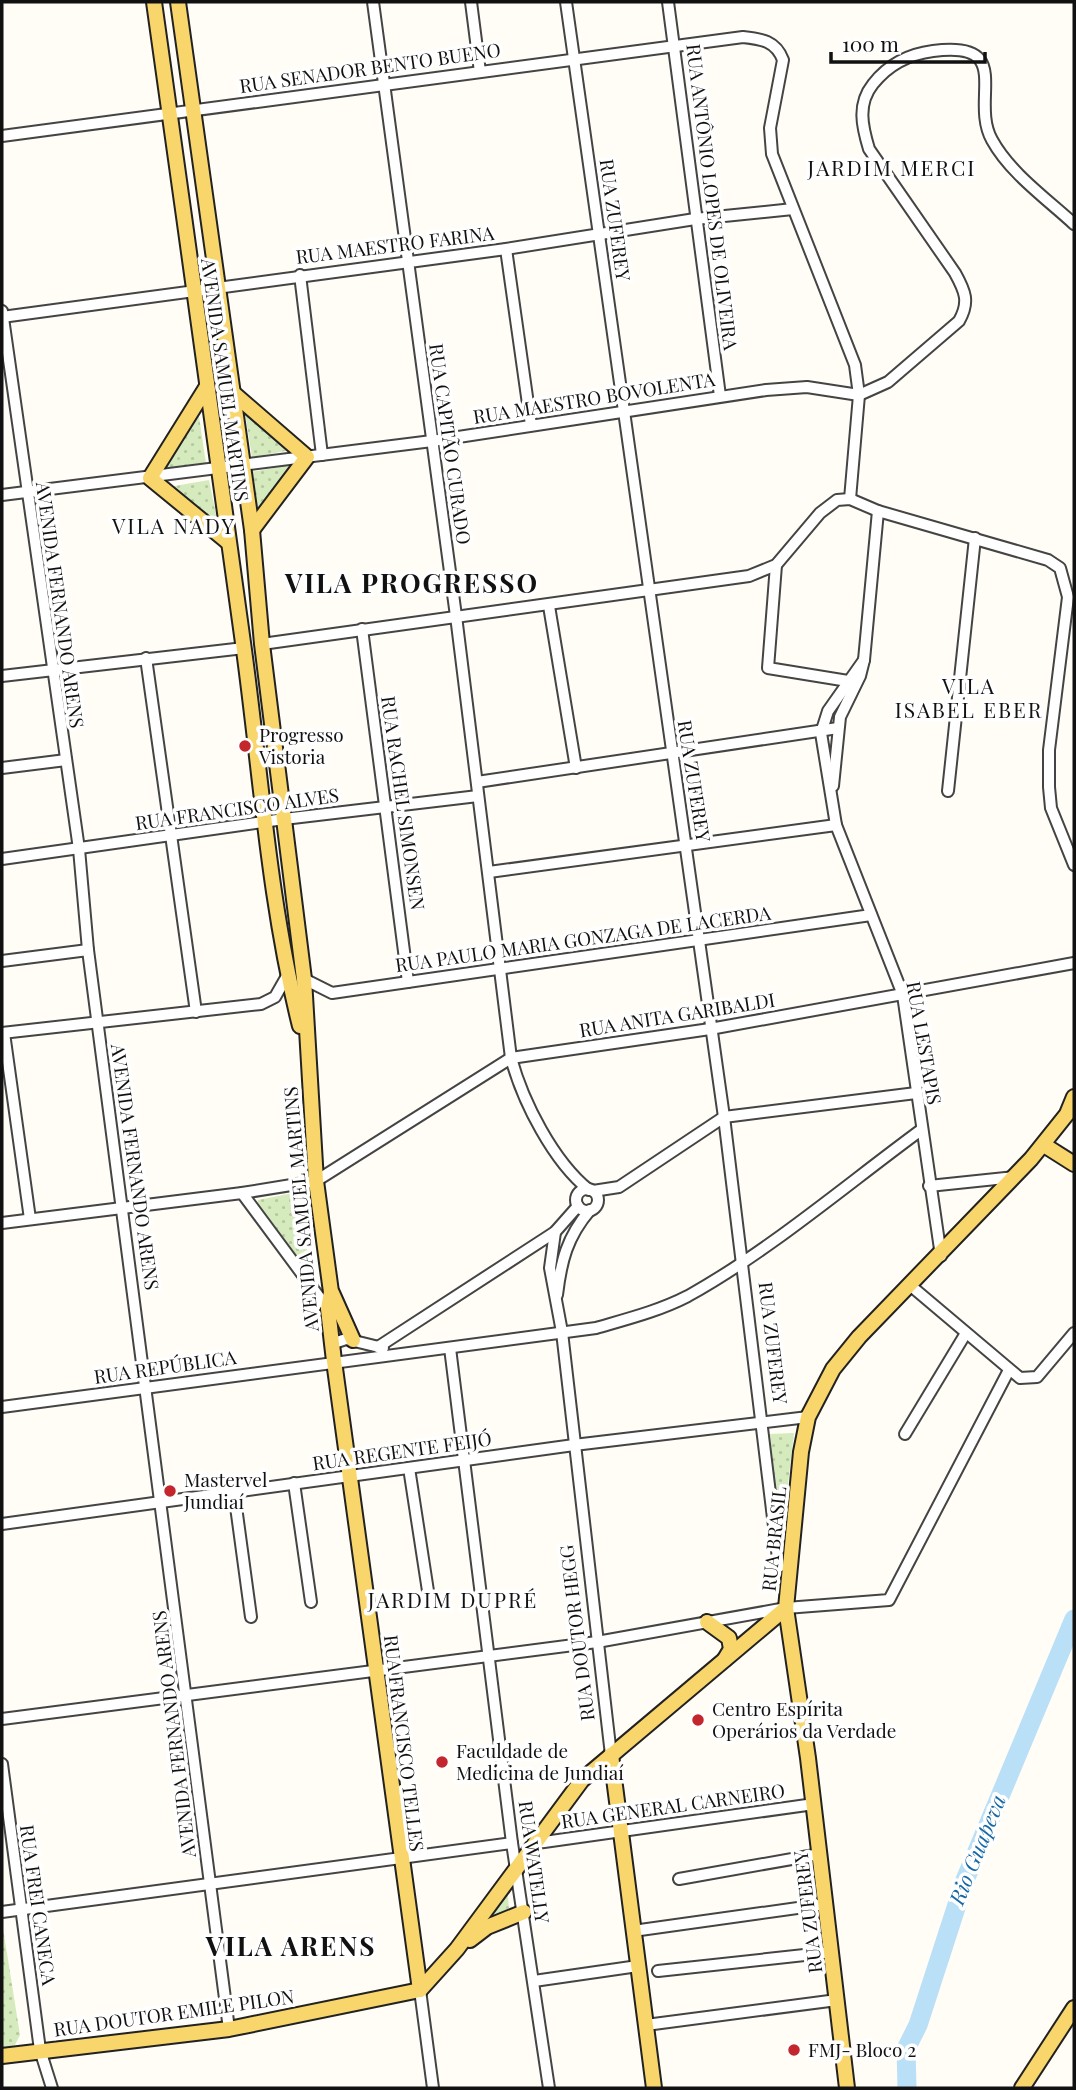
<svg xmlns="http://www.w3.org/2000/svg" width="1076" height="2090" font-family="'Playfair Display',serif">
<style>
.park{fill:url(#park-dots)}
.lines{fill:none;stroke-linecap:round;stroke-linejoin:round}
.river{stroke:#b9e0f7;stroke-width:19}
.minor-casing{stroke:#444;stroke-width:14}
.major-casing{stroke:#222;stroke-width:18}
.minor{stroke:#fff;stroke-width:10}
.major{stroke:#f9d66b;stroke-width:14}
.poi-dot{fill:#c4262e;stroke:#fff;stroke-width:2.5}
.labels{text-anchor:middle;stroke-width:7;stroke-linejoin:round;paint-order:stroke}
.street-label{font-size:19px;fill:#111;stroke:#fff}
.poi-label{font-size:19px;fill:#111;stroke:#fff;text-anchor:start}
.neighbourhood-label{font-size:21px;letter-spacing:2px;fill:#111;stroke:#fff}
.water-label{font-size:21px;font-style:italic;fill:#1768a6;stroke:#fff}
.district-label{font-size:26px;font-weight:bold;letter-spacing:2px;fill:#111;stroke:#fff}
</style>
<defs>
<pattern id="park-dots" width="8" height="8" patternUnits="userSpaceOnUse" patternTransform="scale(1.75)"><rect width="8" height="8" fill="#d5ebbd"/><path d="M2 2h.1M6 6h.1" fill="none" stroke="#b6c8a1" stroke-width="1.8" stroke-linecap="round"/></pattern>
</defs>
<rect width="100%" height="100%" fill="#fffdf5"/>
<g class="park">
<path d="M244 407 291 450 252 457Z"/>
<path d="M199 416 206 464 162 470Z"/>
<path d="M296 464 256 519 251 472Z"/>
<path d="M209 480 219 529 169 487Z"/>
<path d="M293 1193 304 1207 309 1275 257 1205 258 1200Z"/>
<path d="M794 1433 782 1535 776 1534 770 1434Z"/>
<path d="M507 1887 509 1908 479 1926Z"/>
<path d="M2 1922 20 2035 15 2045 2 2050Z"/>
</g>
<g class="lines">
<path class="river" d="M907 2088 906 2049 918 2025 965 1880 1074 1619"/>
<g class="minor-casing">
<g id="minor">
<path d="M373 2 456 616 511 1058C523 1102 553 1161 589 1190"/>
<path d="M471 2 480 72"/>
<path d="M566 2 724 1117 779 1567"/>
<path d="M668 2 720 396"/>
<path d="M2 136 743 37C762 39 776 41 783 60L770 128 772 154 855 365 859 395 850 499"/>
<path d="M506 249 531 425"/>
<path d="M300 275 322 455"/>
<path d="M2 311 79 849 88 950 229 2029"/>
<path d="M2 317 506 249 695 219 793 209"/>
<path d="M859 395 888 382 959 321C970 302 965 291 955 273L869 149C862 126 857 104 873 84 888 65 909 54 933 51 1016 40 969 99 992 140 1010 173 1047 199 1074 224"/>
<path d="M2 495 432 441 766 390 807 387 859 395"/>
<path d="M776 565 768 668 848 681"/>
<path d="M549 606 576 768"/>
<path d="M362 629 408 982"/>
<path d="M262 644 749 576 776 565 820 513 837 500 850 499 878 511 1048 560 1060 568 1068 597 1049 750V787L1051 808 1074 865"/>
<path d="M146 658 196 1012"/>
<path d="M864 660 828 711 821 733 836 825 903 995 941 1256"/>
<path d="M2 676 244 648"/>
<path d="M2 768 66 760"/>
<path d="M477 782 838 728"/>
<path d="M833 786 840 717 860 676 864 660 878 511"/>
<path d="M948 791 975 538"/>
<path d="M2 859 284 819 478 796"/>
<path d="M489 872 836 825"/>
<path d="M2 961 88 950"/>
<path d="M304 979 332 993 871 915"/>
<path d="M2 1033 261 1004 275 997 287 976"/>
<path d="M4 1033 30 1219"/>
<path d="M929 1186 1015 1177"/>
<circle cx="587" cy="1200" r="11"/>
<path d="M593 1191 619 1187 724 1117 916 1093"/>
<path d="M242 1193 328 1309"/>
<path d="M2 1223 242 1193 316 1181 511 1058 710 1029 1074 963"/>
<path d="M555 1232 550 1268 562 1332 611 1755"/>
<path d="M911 1286 1020 1378 1037 1377 1074 1333"/>
<path d="M557 1295C561 1261 567 1237 590 1210"/>
<path d="M334 1343 346 1339 383 1348"/>
<path d="M378 1347 555 1232 578 1206"/>
<path d="M450 1348 512 1843 549 2088"/>
<path d="M2 1407 596 1328C627 1319 659 1311 688 1296 769 1251 846 1185 921 1130"/>
<path d="M905 1434 966 1333"/>
<path d="M409 1468 428 1591"/>
<path d="M294 1483 311 1602"/>
<path d="M234 1492 251 1617"/>
<path d="M2 1524 574 1445 808 1417"/>
<path d="M2 1719 597 1642 786 1608 889 1600 1009 1370"/>
<path d="M2 1764 40 2050 52 2088"/>
<path d="M537 1843 814 1804"/>
<path d="M679 1879 820 1854"/>
<path d="M2 1912 512 1843"/>
<path d="M633 1931 826 1904"/>
<path d="M658 1971 832 1952"/>
<path d="M534 1981 638 1966"/>
<path d="M420 1990 433 2088"/>
<path d="M646 2025 837 2000"/>
</g>
</g>
<g class="major-casing">
<g id="major">
<path d="M154 2C184 218 215 434 244 650 261 775 269 903 300 1026"/>
<path d="M178 2 252 530 262 644 304 979 316 1181 331 1292 328 1309 334 1361 420 1990"/>
<path d="M206 388 150 478 228 542"/>
<path d="M232 392 307 457 252 530"/>
<path d="M1044 1145 1074 1164"/>
<path d="M332 1293 353 1340"/>
<path d="M707 1622 729 1638 731 1649 725 1659"/>
<path d="M611 1755 654 2088"/>
<path d="M470 1940 487 1927 524 1912"/>
<path d="M2 2056 229 2029 420 1990 457 1949 582 1780 786 1608"/>
<path d="M847 2088 808 1758 786 1608 801 1452 808 1417 833 1369 859 1337 1031 1159 1067 1114 1074 1097"/>
<path d="M1022 2088 1074 2008"/>
</g>
</g>
<use href="#minor" class="minor"/>
<use href="#major" class="major"/>
</g>
<g class="poi-dot">
<circle cx="245" cy="746" r="7"/>
<circle cx="170" cy="1491" r="7"/>
<circle cx="698" cy="1720" r="7"/>
<circle cx="442" cy="1762" r="7"/>
<circle cx="794" cy="2050" r="7"/>
</g>
<g class="labels">
<g class="street-label">
<text transform="translate(370 68) rotate(-8)" y="7">RUA SENADOR BENTO BUENO</text>
<text transform="translate(712 197) rotate(83)" y="7">RUA ANTÔNIO LOPES DE OLIVEIRA</text>
<text transform="translate(615 220) rotate(82)" y="7">RUA ZUFEREY</text>
<text transform="translate(395 245) rotate(-7)" y="7">RUA MAESTRO FARINA</text>
<text transform="translate(225 380) rotate(82)" y="7">AVENIDA SAMUEL MARTINS</text>
<text transform="translate(594 398) rotate(-9)" y="7">RUA MAESTRO BOVOLENTA</text>
<text transform="translate(450 444) rotate(82)" y="7">RUA CAPITÃO CURADO</text>
<text transform="translate(60 605) rotate(82)" y="7">AVENIDA FERNANDO ARENS</text>
<text transform="translate(694 781) rotate(81)" y="7">RUA ZUFEREY</text>
<text transform="translate(403 803) rotate(82)" y="7">RUA RACHEL SIMONSEN</text>
<text transform="translate(237 809) rotate(-8)" y="7">RUA FRANCISCO ALVES</text>
<text transform="translate(583 939) rotate(-8)" y="7">RUA PAULO MARIA GONZAGA DE LACERDA</text>
<text transform="translate(677 1015) rotate(-9)" y="7">RUA ANITA GARIBALDI</text>
<text transform="translate(924 1043) rotate(80)" y="7">RUA LESTAPIS</text>
<text transform="translate(135 1167) rotate(82)" y="7">AVENIDA FERNANDO ARENS</text>
<text transform="translate(301 1209) rotate(-95)" y="7">AVENIDA SAMUEL MARTINS</text>
<text transform="translate(773 1343) rotate(83)" y="7">RUA ZUFEREY</text>
<text transform="translate(165 1367) rotate(-8)" y="7">RUA REPÚBLICA</text>
<text transform="translate(402 1451) rotate(-8)" y="7">RUA REGENTE FEIJÓ</text>
<text transform="translate(774 1539) rotate(-84)" y="7">RUA BRASIL</text>
<text transform="translate(577 1633) rotate(-97)" y="7">RUA DOUTOR HEGG</text>
<text transform="translate(174 1734) rotate(-97)" y="7">AVENIDA FERNANDO ARENS</text>
<text transform="translate(404 1743) rotate(83)" y="7">RUA FRANCISCO TELLES</text>
<text transform="translate(673 1806) rotate(-8)" y="7">RUA GENERAL CARNEIRO</text>
<text transform="translate(534 1862) rotate(82)" y="7">RUA WATELLY</text>
<text transform="translate(38 1905) rotate(82)" y="7">RUA FREI CANECA</text>
<text transform="translate(808 1912) rotate(-97)" y="7">RUA ZUFEREY</text>
<text transform="translate(174 2013) rotate(-8)" y="7">RUA DOUTOR EMILE PILON</text>
</g>
<g class="poi-label">
<text x="259" y="742">Progresso<tspan x="259" dy="22">Vistoria</tspan></text>
<text x="184" y="1487">Mastervel<tspan x="184" dy="22">Jundiaí</tspan></text>
<text x="712" y="1716">Centro Espírita<tspan x="712" dy="22">Operários da Verdade</tspan></text>
<text x="456" y="1758">Faculdade de<tspan x="456" dy="22">Medicina de Jundiaí</tspan></text>
<text x="808" y="2057">FMJ- Bloco 2</text>
</g>
<g class="neighbourhood-label">
<text x="892" y="176">JARDIM MERCI</text>
<text x="174" y="534">VILA NADY</text>
<text x="969" y="694">VILA<tspan x="969" dy="24">ISABEL EBER</tspan></text>
<text x="453" y="1608">JARDIM DUPRÉ</text>
</g>
<g class="water-label">
<text transform="translate(978 1850) rotate(-68)" y="7">Rio Guapeva</text>
</g>
<g class="district-label">
<text x="412" y="593">VILA PROGRESSO</text>
<text x="291" y="1956">VILA ARENS</text>
</g>
</g>
<rect width="1076" height="2090" fill="none" stroke="#111111" stroke-width="7"/>
<path d="M831 52v10h154v-10" fill="none" stroke="#111111" stroke-width="3.5"/>
<text x="842" y="52" font-size="21" fill="#111111" stroke="#ffffff" stroke-width="5" paint-order="stroke">100 m</text>
</svg>
